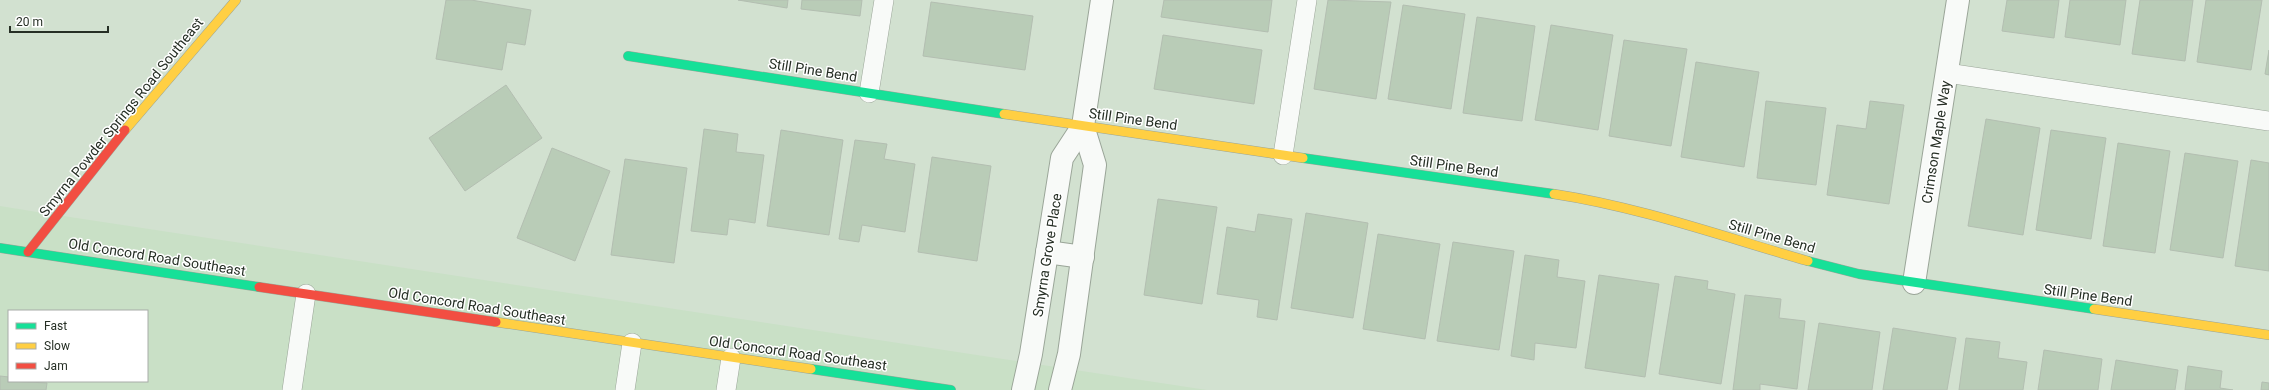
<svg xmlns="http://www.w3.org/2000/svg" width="2269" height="390" font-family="Roboto,sans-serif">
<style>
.built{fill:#c9e0c6;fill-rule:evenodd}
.building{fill:#b9ccb7;stroke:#b3beb1}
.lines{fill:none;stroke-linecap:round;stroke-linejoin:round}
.lane-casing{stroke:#9aa598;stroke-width:20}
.street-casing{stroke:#9aa598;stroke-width:24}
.fast-casing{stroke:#9aa598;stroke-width:10}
.slow-casing{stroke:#9aa598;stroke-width:10}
.jam-casing{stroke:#9aa598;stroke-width:10}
.lane{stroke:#f8faf8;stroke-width:19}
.street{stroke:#f8faf8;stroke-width:22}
.fast{stroke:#16e098;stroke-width:9}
.slow{stroke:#ffcf43;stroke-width:9}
.jam{stroke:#f24e42;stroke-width:9}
.labels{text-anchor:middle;stroke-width:3;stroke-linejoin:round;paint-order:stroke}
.street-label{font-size:14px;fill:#262f25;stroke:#fff}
</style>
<rect width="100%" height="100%" fill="#d2e1d0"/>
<path class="built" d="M0 206 37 212 1207 390H0ZM9 311H147V381H9Z"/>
<g class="building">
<path d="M446 0H471L531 10 525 45 507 42 502 70 436 59Z"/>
<path d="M738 0H788L787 8Z"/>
<path d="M802 0H862L860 16 801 9Z"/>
<path d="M1164 0H1272L1268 32 1161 17Z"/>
<path d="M1328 0 1391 2 1376 99 1314 89Z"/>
<path d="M2007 0H2059L2054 38 2002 31Z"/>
<path d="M2070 0H2126L2120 45 2065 37Z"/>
<path d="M2140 0H2193L2185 61 2132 54Z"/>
<path d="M2206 0H2262L2251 70 2197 62Z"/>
<path d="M931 2 1033 16 1025 70 923 56Z"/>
<path d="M1403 5 1465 14 1451 109 1388 99Z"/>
<path d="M1477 17 1535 26 1522 121 1463 113Z"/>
<path d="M1551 25 1613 35 1598 130 1535 120Z"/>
<path d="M1163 35 1262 50 1254 104 1154 89Z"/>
<path d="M1624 40 1687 49 1671 146 1609 136Z"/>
<path d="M2269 50V75L2265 74Z"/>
<path d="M1696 62 1759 72 1744 167 1681 157Z"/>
<path d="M506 85 542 138 465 191 429 138Z"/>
<path d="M1766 101 1826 108 1816 185 1757 178Z"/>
<path d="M1870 101 1904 105 1889 204 1827 195 1837 125 1866 129Z"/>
<path d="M1986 119 2040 128 2023 235 1968 226Z"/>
<path d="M704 129 738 134 736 152 764 155 755 223 729 219 727 235 691 231Z"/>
<path d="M781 130 843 140 829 235 767 226Z"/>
<path d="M2051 130 2106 138 2091 239 2036 230Z"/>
<path d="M855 140 887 144 884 159 915 164 905 232 862 225 859 242 839 239Z"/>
<path d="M2118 143 2170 151 2155 253 2103 246Z"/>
<path d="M552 148 610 171 575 261 517 238Z"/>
<path d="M2185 153 2238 161 2223 258 2170 250Z"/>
<path d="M932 157 991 166 977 261 918 252Z"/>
<path d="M625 159 687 168 674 263 611 255Z"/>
<path d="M2251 160 2269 163V271L2235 266Z"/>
<path d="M1158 199 1217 207 1202 304 1144 295Z"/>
<path d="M1306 213 1368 223 1353 318 1291 308Z"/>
<path d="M1258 214 1292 219 1277 320 1257 317 1259 300 1217 294 1227 227 1255 232Z"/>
<path d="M1378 234 1440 244 1425 339 1363 329Z"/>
<path d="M1453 242 1514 251 1499 350 1437 341Z"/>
<path d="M1525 255 1559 260 1557 277 1585 281 1576 348 1535 343 1534 360 1511 356Z"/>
<path d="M1599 275 1659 284 1645 377 1585 368Z"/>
<path d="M1675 276 1708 281 1707 289 1735 294 1721 384 1659 374Z"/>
<path d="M1745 295 1781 299 1779 318 1805 321 1797 389 1760 384V390H1733Z"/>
<path d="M1819 323 1880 332 1872 390H1808Z"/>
<path d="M1893 328 1956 338 1947 390H1883Z"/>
<path d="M1966 338 2000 342 1998 358 2027 362 2023 390H1959Z"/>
<path d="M2044 350 2102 359 2098 390H2038Z"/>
<path d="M2116 360 2178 370 2175 390H2111Z"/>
<path d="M2188 366 2222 371 2220 388 2233 390H2185Z"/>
<path d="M0 376 9 377V381L47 383 46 390H0Z"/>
<path d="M2262 382 2269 383V390H2261Z"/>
</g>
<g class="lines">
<g class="lane-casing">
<g id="lane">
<path d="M1947 73 2269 121"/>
<path d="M869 93 884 0"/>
<path d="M1283 155 1307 0"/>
<path d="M292 390 306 294"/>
<path d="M625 390 632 343"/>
<path d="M726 390 731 358"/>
</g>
</g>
<g class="street-casing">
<g id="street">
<path d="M1047 252 1083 257"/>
<path d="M1914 283 1958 0"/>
<path d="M1023 390 1031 354 1062 158 1083 126 1102 0"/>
<path d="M1060 390 1069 354 1095 165 1083 126"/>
</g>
</g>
<g class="fast-casing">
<g id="fast">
<path d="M628 56 1004 114"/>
<path d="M1303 158 1554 194"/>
<path d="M0 248 259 287"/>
<path d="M1808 261 1859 274 2094 309"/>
<path d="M811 369 951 390"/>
</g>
</g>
<g class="slow-casing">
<g id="slow">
<path d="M1004 114 1303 158"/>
<path d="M125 130 236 0"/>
<path d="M1554 194C1640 207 1724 237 1808 261"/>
<path d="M2094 309 2269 335"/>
<path d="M496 322 811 369"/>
</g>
</g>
<g class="jam-casing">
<g id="jam">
<path d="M28 252 125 130"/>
<path d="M259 287 496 322"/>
</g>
</g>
<use href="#lane" class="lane"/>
<use href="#street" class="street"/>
<use href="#fast" class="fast"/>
<use href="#slow" class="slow"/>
<use href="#jam" class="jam"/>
</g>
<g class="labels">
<g class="street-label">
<text transform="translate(813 70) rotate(9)" y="5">Still Pine Bend</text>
<text transform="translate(121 117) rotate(-51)" y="5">Smyrna Powder Springs Road Southeast</text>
<text transform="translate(1133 119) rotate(8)" y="5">Still Pine Bend</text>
<text transform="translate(1936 142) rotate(-81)" y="5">Crimson Maple Way</text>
<text transform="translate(1454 166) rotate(8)" y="5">Still Pine Bend</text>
<text transform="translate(1772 236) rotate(16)" y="5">Still Pine Bend</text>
<text transform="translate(1047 255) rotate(-81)" y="5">Smyrna Grove Place</text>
<text transform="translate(157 257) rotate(9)" y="5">Old Concord Road Southeast</text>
<text transform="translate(2088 295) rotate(8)" y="5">Still Pine Bend</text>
<text transform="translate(477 306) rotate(9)" y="5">Old Concord Road Southeast</text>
<text transform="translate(798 353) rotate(8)" y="5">Old Concord Road Southeast</text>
</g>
</g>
<rect x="8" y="310" width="140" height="72" fill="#ffffff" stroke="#a8aca8"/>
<rect x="16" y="323" width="20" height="6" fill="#16e098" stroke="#a8aca8"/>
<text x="44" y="330" font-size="12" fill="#262f25">Fast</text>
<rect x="16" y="343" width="20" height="6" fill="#ffcf43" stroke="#a8aca8"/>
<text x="44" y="350" font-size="12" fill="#262f25">Slow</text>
<rect x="16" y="363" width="20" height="6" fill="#f24e42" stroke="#a8aca8"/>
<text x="44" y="370" font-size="12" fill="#262f25">Jam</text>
<path d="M10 26v6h98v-6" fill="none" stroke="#262f25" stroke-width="2"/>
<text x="16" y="26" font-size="12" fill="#262f25" stroke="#ffffff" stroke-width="3" paint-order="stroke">20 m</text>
</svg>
